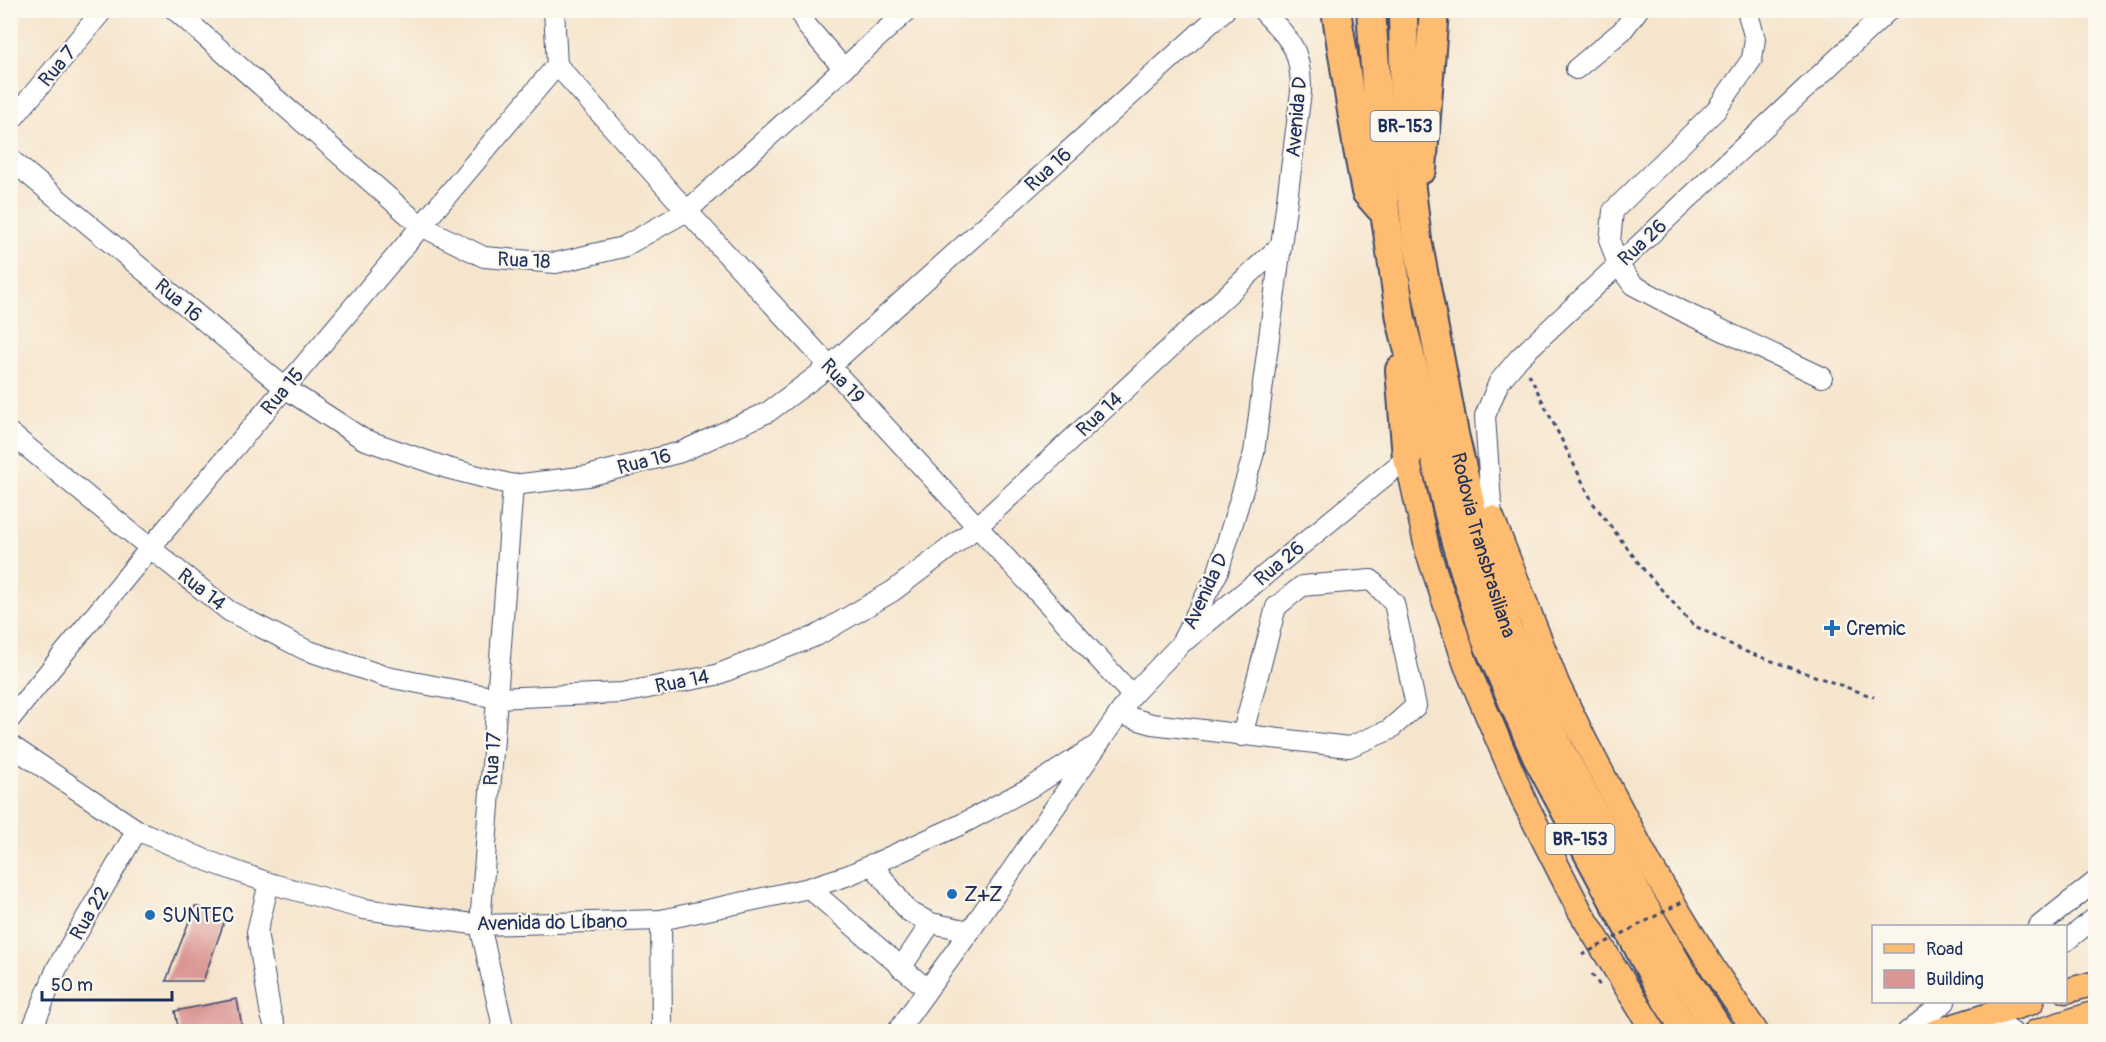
<svg xmlns="http://www.w3.org/2000/svg" width="2106" height="1042" font-family="Pangolin,sans-serif">
<style>
.building{fill:#da9694}
.lines{fill:none;stroke-linecap:round;stroke-linejoin:round}
.minor-casing{stroke:#3c4a6f;stroke-width:22}
.major-casing{stroke:#3c4a6f;stroke-width:27}
.highway-casing{stroke:#3c4a6f;stroke-width:32}
.path{stroke:#3c4a6f;stroke-width:3;stroke-dasharray:4.5 4.5;stroke-linecap:butt}
.minor{stroke:#fff;stroke-width:20}
.major{stroke:#febc70;stroke-width:24}
.highway{stroke:#febc70;stroke-width:28}
.path-bridge{stroke:#3c4a6f;stroke-width:3;stroke-dasharray:4.5 4.5;stroke-linecap:butt}
.poi-dot{fill:#1f6fb2;stroke:#fbf7ec;stroke-width:2}
.labels{text-anchor:middle;stroke-width:4.5;stroke-linejoin:round;paint-order:stroke}
.shield{fill:#fbf7ec;stroke:#5e6b89;stroke-width:1.5}
.shield-label{font-size:18px;font-weight:bold;fill:#1b2f5e}
.street-label{font-size:20px;fill:#1b2f5e;stroke:#fbf7ec}
.poi-label{font-size:20px;fill:#1b2f5e;stroke:#fbf7ec;text-anchor:start}
</style>
<rect width="100%" height="100%" fill="#fbf7ec"/>
<filter id="ink" filterUnits="userSpaceOnUse"><feTurbulence type="fractalNoise" baseFrequency=".0167" numOctaves="2"/><feDisplacementMap in="SourceGraphic" scale="12" xChannelSelector="R" yChannelSelector="G"/><feConvolveMatrix kernelMatrix="1 2 1 2 8 2 1 2 1" color-interpolation-filters="sRGB"/></filter>
<filter id="wash" filterUnits="userSpaceOnUse"><feTurbulence type="fractalNoise" baseFrequency=".008" numOctaves="4" result="noise"/><feDisplacementMap in="SourceGraphic" scale="24" xChannelSelector="R" yChannelSelector="G"/><feGaussianBlur stdDeviation="1.35" result="paint"/><feColorMatrix in="noise" values="0 0 0 0 0 0 0 0 0 0 0 0 0 0 0 0 0 1.4 0 .05"/><feComposite in="paint" operator="in"/></filter>
<g filter="url(#wash)">
<rect width="100%" height="100%" fill="#f6e5cd"/>
<g id="blocks">
<g class="building">
<path d="M195 906 226 917 203 981H166Z"/>
<path d="M237 999 243 1032H179L175 1011Z"/>
</g>
</g>
</g>
<g filter="url(#ink)">
<use href="#blocks" fill-opacity="0" stroke="#3c4a6f" stroke-width="1.5"/>
<g class="lines">
<g class="minor-casing">
<g id="minor">
<path d="M175 10 421 226 484 257 556 263 623 247 687 211 908 10"/>
<path d="M554 10 557 65"/>
<path d="M806 10 803 18 807 26 844 69"/>
<path d="M1747 10 1755 39 1752 59 1716 110 1613 211 1610 242 1618 265 1633 285 1688 314 1822 377"/>
<path d="M557 65 687 211 1132 695"/>
<path d="M1576 69 1622 31 1638 10"/>
<path d="M10 122 103 10"/>
<path d="M10 159 285 388 363 439 447 468 513 485 588 476 681 452 768 412 830 366 1225 10"/>
<path d="M10 433 150 548 229 611 306 650 387 677 497 698 622 693 716 675 816 636 893 591 977 527 1281 245"/>
<path d="M1492 518 1485 416 1499 382 1520 357 1889 10"/>
<path d="M1186 640 1407 458"/>
<path d="M1119 714 1152 724 1349 747 1389 730 1416 706 1394 603 1371 580 1302 586 1276 607 1242 736"/>
<path d="M10 719 150 548 557 65"/>
<path d="M10 745 137 830 208 861 269 883 364 909 480 925 661 920 809 888 849 875 960 825 1035 785 1097 745"/>
<path d="M872 864 908 911 931 923 970 931"/>
<path d="M269 883 257 932 271 1015 277 1032"/>
<path d="M809 888 927 989"/>
<path d="M661 920 662 1028"/>
<path d="M2039 926 2096 881"/>
<path d="M2066 941 2096 917"/>
<path d="M901 968 931 923"/>
<path d="M1986 1015 2012 1032"/>
<path d="M31 1032 57 968 137 830"/>
<path d="M504 1032 480 925 513 485"/>
<path d="M897 1032 970 931 1132 695 1180 645 1218 572 1254 453 1301 92C1301 48 1291 41 1262 10"/>
<path d="M1907 1032 1945 1002"/>
</g>
</g>
<g class="major-casing">
<g id="major">
<path d="M1407 458 1428 552 1466 665 1525 803 1580 911 1654 1032"/>
<path d="M1492 518 1557 684 1585 741 1650 865 1714 970 1756 1032"/>
<path d="M2066 991 2096 983"/>
<path d="M1935 1032 2032 1002"/>
<path d="M2036 1032 2096 1013"/>
</g>
</g>
<g class="highway-casing">
<g id="highway">
<path d="M1336 10 1358 149 1366 192 1380 208"/>
<path d="M1371 10 1385 212 1401 319 1455 539 1486 639 1537 757 1666 999 1687 1032"/>
<path id="s1" d="M1403 10 1405 137 1417 240 1454 434 1476 529 1507 628 1560 750 1639 898 1681 971 1720 1032"/>
<path d="M1422 169 1434 10"/>
<path d="M1400 370 1407 458"/>
</g>
</g>
<g class="path">
<path d="M1529 374 1593 503 1644 570 1693 625 1744 651 1874 697"/>
<path d="M1592 974 1600 986"/>
</g>
<use href="#minor" class="minor"/>
<use href="#major" class="major"/>
<use href="#highway" class="highway"/>
<path class="path-bridge" d="M1582 955 1684 901"/>
</g>
</g>
<g class="poi-dot">
<path d="M1829 619h6v6h6v6h-6v6h-6v-6h-6v-6h6z"/>
<circle cx="952" cy="894" r="6"/>
<circle cx="150" cy="915" r="6"/>
</g>
<g class="labels">
<g class="shield">
<rect x="1370.5" y="111" width="69" height="30" rx="4.5"/>
<rect x="1545.5" y="824" width="69" height="30" rx="4.5"/>
</g>
<g class="shield-label">
<text x="1405" y="132">BR-153</text>
<text x="1580" y="845">BR-153</text>
</g>
<g class="street-label">
<text transform="translate(57 66) rotate(-50)" y="7">Rua 7</text>
<text transform="translate(1296 117) rotate(-85)" y="7">Avenida D</text>
<text transform="translate(1048 169) rotate(-42)" y="7">Rua 16</text>
<text transform="translate(1642 242) rotate(-43)" y="7">Rua 26</text>
<text transform="translate(524 260) rotate(3)" y="7">Rua 18</text>
<text transform="translate(179 300) rotate(40)" y="7">Rua 16</text>
<text transform="translate(843 381) rotate(47)" y="7">Rua 19</text>
<text transform="translate(282 391) rotate(-50)" y="7">Rua 15</text>
<text transform="translate(1099 414) rotate(-43)" y="7">Rua 14</text>
<text transform="translate(644 461) rotate(-14)" y="7">Rua 16</text>
<text dy="7" stroke="none"><textPath href="#s1" startOffset="543">Rodovia Transbrasiliana</textPath></text>
<text transform="translate(1279 563) rotate(-40)" y="7">Rua 26</text>
<text transform="translate(202 589) rotate(38)" y="7">Rua 14</text>
<text transform="translate(1205 591) rotate(-65)" y="7">Avenida D</text>
<text transform="translate(682 681) rotate(-11)" y="7">Rua 14</text>
<text transform="translate(492 759) rotate(-86)" y="7">Rua 17</text>
<text transform="translate(89 913) rotate(-60)" y="7">Rua 22</text>
<text transform="translate(552 922) rotate(-1)" y="7">Avenida do Líbano</text>
</g>
<g class="poi-label">
<text x="1846" y="635">Cremic</text>
<text x="964" y="901">Z+Z</text>
<text x="162" y="922">SUNTEC</text>
</g>
</g>
<rect width="2106" height="1042" fill="none" stroke="#fbf7ec" stroke-width="36"/>
<rect x="1872" y="925" width="195" height="78" fill="#fbf7ec" stroke="#a1a7b3" stroke-width="1.5"/>
<rect x="1884" y="944" width="30" height="9" fill="#febc70" stroke="#a1a7b3" stroke-width="1.5"/>
<text x="1926" y="955" font-size="18" fill="#1b2f5e">Road</text>
<rect x="1884" y="970" width="30" height="18" fill="#da9694" stroke="#a1a7b3" stroke-width="1.5"/>
<text x="1926" y="985" font-size="18" fill="#1b2f5e">Building</text>
<path d="M42 991v9h130v-9" fill="none" stroke="#1b2f5e" stroke-width="3"/>
<text x="51" y="991" font-size="18" fill="#1b2f5e" stroke="#fbf7ec" stroke-width="4.5" paint-order="stroke">50 m</text>
</svg>
